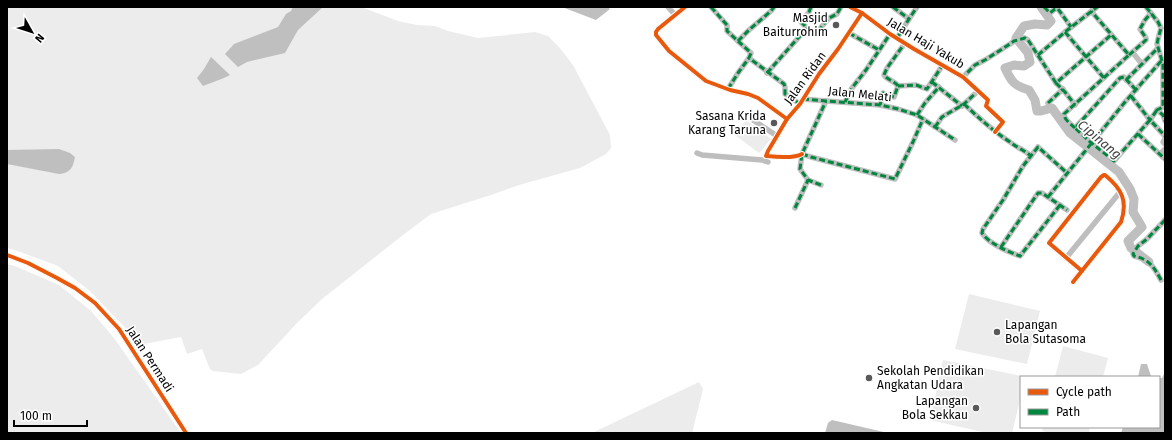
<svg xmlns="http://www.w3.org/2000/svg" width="1172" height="440" font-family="'Fira Sans',sans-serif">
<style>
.green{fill:#ececec}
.water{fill:#bfbfbf}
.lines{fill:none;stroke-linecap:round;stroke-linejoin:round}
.river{stroke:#bfbfbf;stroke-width:9}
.street{stroke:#bebebe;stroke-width:5.5}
.quiet{stroke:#00873e;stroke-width:3;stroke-dasharray:6 3;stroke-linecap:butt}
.cycleway-casing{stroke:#fff;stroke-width:6}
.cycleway{stroke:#e8590c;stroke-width:4}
.poi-dot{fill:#595959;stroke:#fff;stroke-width:1.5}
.labels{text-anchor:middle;stroke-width:3;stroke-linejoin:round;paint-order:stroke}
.poi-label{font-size:12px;fill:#000;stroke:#fff;text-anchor:end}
.street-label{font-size:12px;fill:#000;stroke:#fff}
.water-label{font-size:13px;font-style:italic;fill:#444;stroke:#fff}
</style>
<rect width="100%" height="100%" fill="#fff"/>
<g class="green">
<path d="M7 7H361L398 21 417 25 435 26 448 31 478 38 535 32 548 36 559 47 573 65 610 135 611 148 606 154 580 168 519 185 491 195 431 214 403 235 322 299 297 323 258 365 241 374 213 371 210 369 202 349 187 354 181 337 144 344 138 341 90 291 58 266 15 250 7 248Z"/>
<path d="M746 120 771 139 759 153 735 135Z"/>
<path d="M7 264 15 266 59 285 91 311 114 338 181 433H7Z"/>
<path d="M969 294 1040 311 1027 364 955 349Z"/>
<path d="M1063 346 1108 358 1103 377H1055Z"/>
<path d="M943 360 1026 377H1021V396L1012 433H987L930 420Z"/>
<path d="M699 382 703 389 692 433H592Z"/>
<path d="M1043 427H1090L1089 433H1050L1042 431Z"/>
</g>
<g class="water">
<path d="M293 7H323L298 30 285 53 247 62 238 67 225 54 234 44 278 27 286 14 291 11Z"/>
<path d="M562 7H607L610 9 596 20Z"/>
<path d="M211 57 230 75 224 78 203 86 197 78 204 69Z"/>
<path d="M59 149 70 153 75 157C73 168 70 173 59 174L7 164V150Z"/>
<path d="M1141 364H1147L1151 376 1153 377H1138Z"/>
<path d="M1164 374H1165V433H1121L1123 427H1159V378H1162Z"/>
<path d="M832 420 888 433H825L828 423Z"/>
</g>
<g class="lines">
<path class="river" d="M1041 7 1051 21 1047 25 1035 24 1024 26 1016 38 1028 53 1030 62 1024 66 1014 65 1005 68C1011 81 1014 86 1029 90L1035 100 1037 111H1041L1052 108 1070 133 1119 172 1130 189 1134 199 1133 212 1142 227 1128 241 1131 248 1149 262"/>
<g class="street">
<path d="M668 7 675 15"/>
<path d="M685 7 658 29 656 32V35L669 51 706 81 730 90 748 94 758 98 787 119"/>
<path d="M711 7 727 25V31L751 53 749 58 784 84 785 87V94L800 104"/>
<path d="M850 7 862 13 890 34 914 49 963 77 988 100 986 106 1003 122 995 132"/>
<path d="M893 7 909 19"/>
<path d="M1044 7 1050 13 1055 9H1058L1071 27"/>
<path d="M1146 7 1158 22 1161 28 1158 39 1157 44 1163 64V107L1157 110 1163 115 1165 121"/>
<path d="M818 31 829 18 837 14 841 7"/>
<path d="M1065 32 1104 78"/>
<path d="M849 33 879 50"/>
<path d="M897 38 909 19 917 7"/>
<path d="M738 41 749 30 771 11 774 7"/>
<path d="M1133 53 1142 64"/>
<path d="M1038 55 1065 32 1097 7"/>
<path d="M1129 55 1146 40V38L1140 29 1145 20 1151 13"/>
<path d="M767 73 807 28 801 22 809 12 811 7"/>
<path d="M963 77 975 65 985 60 1010 44 1014 41 1025 38 1028 40 1056 83 1111 35"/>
<path d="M1126 80 1158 48"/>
<path d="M932 82 962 106"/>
<path d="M1056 83 1065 92 1075 105"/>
<path d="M898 86 916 85 927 89 942 66"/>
<path d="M898 86C895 81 887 80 884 75L887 68 905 43"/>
<path d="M728 89 738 73 749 58"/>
<path d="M1136 90 1124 77 1120 78 1075 128 1089 141 1114 161 1150 120 1165 136"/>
<path d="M1131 96 1150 120 1157 110"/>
<path d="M803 99 826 101 880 105 898 109 917 115 955 140"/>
<path d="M845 102 852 88 866 70 890 34"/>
<path d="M1048 103 1063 89"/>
<path d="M964 104C979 118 993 131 1010 142 1016 147 1024 150 1031 156"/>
<path d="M880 105 883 93 894 97 898 86"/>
<path d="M917 115 925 103 939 87"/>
<path d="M753 120 777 136"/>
<path d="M935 127 942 117 964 104 978 91"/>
<path d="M1075 128C1071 124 1064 120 1064 114L1129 55 1091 11"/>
<path d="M1138 134 1165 159"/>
<path d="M1165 139 1163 142 1165 144"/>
<path d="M697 153 702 155 762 160 768 162"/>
<path d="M802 154C794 159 776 157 766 156L768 151 787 119 800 104 819 74 838 49 862 13"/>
<path d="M802 154 811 157 895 179 913 142 923 119"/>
<path d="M1160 154 1165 149"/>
<path d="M821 185 808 180 800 169 802 154 826 101"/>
<path d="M1048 197 1125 102 1162 60"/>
<path d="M1060 205 1020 256C1009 252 988 243 982 233L983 229 1003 200 1023 166 1038 147 1067 173"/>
<path d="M795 208 808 180"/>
<path d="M1001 247 1038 193H1042L1067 210"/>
<path d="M7 255 28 263 57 278 75 288 95 303 119 329 186 433"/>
<path d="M1066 258 1120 192"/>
<path d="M1161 280C1154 267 1149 259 1134 256L1133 254 1138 246 1147 239 1165 220"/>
<path d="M1073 282 1121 222C1128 201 1122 189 1105 175H1104L1101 177 1049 243 1082 271"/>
</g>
<g class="quiet">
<path d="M711 7 727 25V31L751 53 749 58 784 84 785 87V94L800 104"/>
<path d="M893 7 909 19"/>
<path d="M1044 7 1050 13 1055 9H1058L1071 27"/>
<path d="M1146 7 1158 22 1161 28 1158 39 1157 44 1163 64V107L1157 110 1163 115 1165 121"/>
<path d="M818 31 829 18 837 14 841 7"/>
<path d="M1065 32 1104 78"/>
<path d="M849 33 879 50"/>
<path d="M897 38 909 19 917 7"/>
<path d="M738 41 749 30 771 11 774 7"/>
<path d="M1038 55 1065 32 1097 7"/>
<path d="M1129 55 1146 40V38L1140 29 1145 20 1151 13"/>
<path d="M767 73 807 28 801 22 809 12 811 7"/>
<path d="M965 79 963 77 975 65 985 60 1010 44 1014 41 1025 38 1028 40 1056 83 1111 35"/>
<path d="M1126 80 1158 48"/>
<path d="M932 82 962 106"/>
<path d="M1056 83 1065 92 1075 105"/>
<path d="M898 86 916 85 927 89 942 66"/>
<path d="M898 86C895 81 887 80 884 75L887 68 905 43"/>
<path d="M728 89 738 73 749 58"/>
<path d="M1136 90 1124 77 1120 78 1075 128 1089 141 1114 161 1150 120 1165 136"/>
<path d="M1131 96 1150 120 1157 110"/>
<path d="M803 99 826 101 880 105 898 109 917 115 955 140"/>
<path d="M845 102 852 88 866 70 890 34"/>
<path d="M1048 103 1063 89"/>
<path d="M964 104C979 118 993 131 1010 142 1016 147 1024 150 1031 156"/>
<path d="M880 105 883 93 894 97 898 86"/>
<path d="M917 115 925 103 939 87"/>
<path d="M935 127 942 117 964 104 978 91"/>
<path d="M1075 128C1071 124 1064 120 1064 114L1129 55 1091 11"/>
<path d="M1138 134 1165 159"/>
<path d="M802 154 811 157 895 179 913 142 923 119"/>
<path d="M821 185 808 180 800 169 802 154 826 101"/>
<path d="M1048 197 1125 102 1162 60"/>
<path d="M1060 205 1020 256C1009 252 988 243 982 233L983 229 1003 200 1023 166 1038 147 1067 173"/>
<path d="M795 208 808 180"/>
<path d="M1001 247 1038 193H1042L1067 210"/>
<path d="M1161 280C1154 267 1149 259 1134 256L1133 254 1138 246 1147 239 1165 220"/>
</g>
<g class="cycleway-casing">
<g id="cycleway">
<path d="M685 7 658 29 656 32V35L669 51 706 81 730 90 748 94 758 98 787 119"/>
<path d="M850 7 862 13 890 34 914 49 963 77 988 100 986 106 1003 122 995 132"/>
<path d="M802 154C794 159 776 157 766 156L768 151 787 119 800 104 819 74 838 49 862 13"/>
<path d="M7 255 28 263 57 278 75 288 95 303 119 329 186 433"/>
<path d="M1073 282 1121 222C1128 201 1122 189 1105 175H1104L1101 177 1049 243 1082 271"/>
</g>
</g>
<use href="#cycleway" class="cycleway"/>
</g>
<g class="poi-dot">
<circle cx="836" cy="25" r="4"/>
<circle cx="774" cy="123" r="4"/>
<circle cx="997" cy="332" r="4"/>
<circle cx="869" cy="378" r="4"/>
<circle cx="976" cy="408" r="4"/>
</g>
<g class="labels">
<g class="poi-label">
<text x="828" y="22">Masjid<tspan x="828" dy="14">Baiturrohim</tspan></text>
<text x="766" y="120">Sasana Krida<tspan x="766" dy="14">Karang Taruna</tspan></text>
<text x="1005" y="329" text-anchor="start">Lapangan<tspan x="1005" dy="14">Bola Sutasoma</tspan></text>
<text x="877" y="375" text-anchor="start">Sekolah Pendidikan<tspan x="877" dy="14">Angkatan Udara</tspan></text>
<text x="968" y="405">Lapangan<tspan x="968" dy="14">Bola Sekkau</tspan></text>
</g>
<g class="street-label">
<text transform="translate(926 43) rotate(31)" y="4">Jalan Haji Yakub</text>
<text transform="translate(805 78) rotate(-54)" y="4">Jalan Ridan</text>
<text transform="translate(860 94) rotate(6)" y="4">Jalan Melati</text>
<text transform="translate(150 359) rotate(57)" y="4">Jalan Permadi</text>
</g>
<g class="water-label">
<text transform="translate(1100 139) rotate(40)" y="5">Cipinang</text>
</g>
</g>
<rect width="1172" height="440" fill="none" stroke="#000000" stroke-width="16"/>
<rect x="1020" y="376" width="140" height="52" fill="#ffffff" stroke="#999999"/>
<rect x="1028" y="389" width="20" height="6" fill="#e8590c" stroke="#999999"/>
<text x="1056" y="396" font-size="12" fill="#000000">Cycle path</text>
<rect x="1028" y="409" width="20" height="6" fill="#00873e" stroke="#999999"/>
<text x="1056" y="416" font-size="12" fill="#000000">Path</text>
<g transform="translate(32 32) rotate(129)" stroke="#ffffff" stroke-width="3" paint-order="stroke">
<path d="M0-3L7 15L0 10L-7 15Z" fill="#000000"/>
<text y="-6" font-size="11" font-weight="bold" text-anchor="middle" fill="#000000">N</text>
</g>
<path d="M14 420v6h73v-6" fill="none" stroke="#000000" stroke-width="2"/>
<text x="20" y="420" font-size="12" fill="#000000" stroke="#ffffff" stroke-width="3" paint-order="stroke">100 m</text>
</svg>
